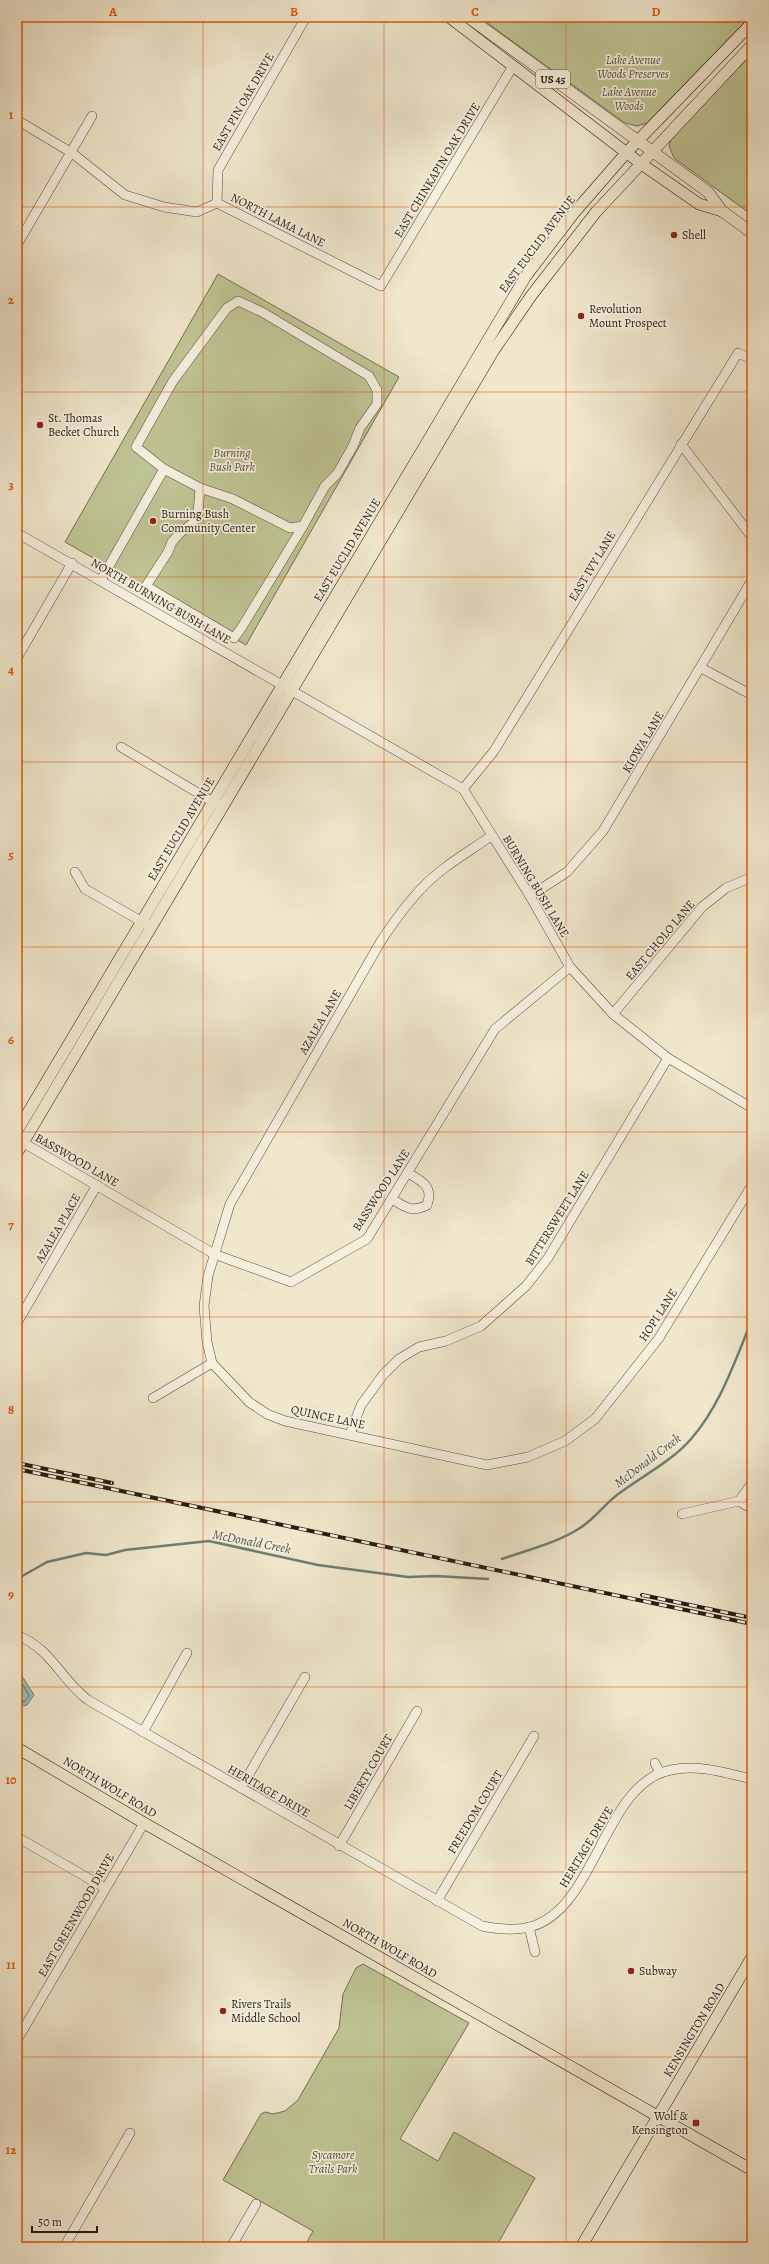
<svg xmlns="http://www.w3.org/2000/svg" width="769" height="2264" font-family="Alegreya,serif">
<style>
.green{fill:#bfc494;stroke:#747052}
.water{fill:#9ac0b7;stroke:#6c7e74}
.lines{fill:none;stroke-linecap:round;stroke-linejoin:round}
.shore{stroke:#616e64;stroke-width:1}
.stream{stroke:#6c7e74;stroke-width:2.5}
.minor-casing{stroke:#5a4e3f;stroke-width:10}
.major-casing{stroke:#281b10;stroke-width:12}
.minor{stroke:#f5efde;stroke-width:9}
.major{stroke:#f0e7cc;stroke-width:11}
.rail-casing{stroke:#281b10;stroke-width:4}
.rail{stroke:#f5efde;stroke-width:2.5;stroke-dasharray:8;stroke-linecap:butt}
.grid{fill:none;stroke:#de560c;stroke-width:1;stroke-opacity:0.55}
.poi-dot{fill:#8f2418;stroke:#f5efde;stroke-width:1.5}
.labels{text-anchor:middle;stroke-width:3.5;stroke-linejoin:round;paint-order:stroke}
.shield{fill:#f5efde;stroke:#665b4e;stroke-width:1}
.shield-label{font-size:11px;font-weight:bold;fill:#281b10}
.park-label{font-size:12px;font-style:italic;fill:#554e38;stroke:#f5efde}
.street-label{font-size:12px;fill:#281b10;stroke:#f5efde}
.poi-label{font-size:12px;fill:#281b10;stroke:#f5efde;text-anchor:start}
.water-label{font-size:13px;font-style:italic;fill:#50554a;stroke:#f5efde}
.neatline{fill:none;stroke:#de560c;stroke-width:1.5}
.grid-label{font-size:13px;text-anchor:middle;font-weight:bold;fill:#de560c}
</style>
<rect width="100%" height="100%" fill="#f0e7cc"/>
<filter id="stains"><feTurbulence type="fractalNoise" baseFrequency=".005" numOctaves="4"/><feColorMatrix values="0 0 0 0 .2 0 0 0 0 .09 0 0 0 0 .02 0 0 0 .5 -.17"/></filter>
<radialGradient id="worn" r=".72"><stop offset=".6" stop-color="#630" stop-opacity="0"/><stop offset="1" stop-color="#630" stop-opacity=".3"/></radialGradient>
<g class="green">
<path d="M479 17H750L647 123 637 126 625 123Z"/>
<path d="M752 54V215L674 158 669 146 672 136Z"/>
<path d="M218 274 399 377 246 645 65 542Z"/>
<path d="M363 1964 469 2023 400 2139 438 2161 454 2132 535 2178 496 2247H304L313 2231 223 2180 261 2114 265 2112 273 2114 285 2111 298 2100 339 2028 343 1994 356 1968Z"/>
</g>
<path class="water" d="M17 1668 34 1695 27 1705 18 1707Z"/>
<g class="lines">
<path class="shore" d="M17 1674 29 1696 25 1701 17 1703"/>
<g class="stream">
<path d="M502 1559C527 1550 557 1543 580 1528 596 1518 606 1502 621 1492 644 1475 672 1461 691 1439 718 1408 732 1369 747 1332L752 1324"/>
<path d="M17 1579 47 1562 86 1553 106 1555 125 1550 209 1541 318 1565 408 1577 436 1576 488 1579"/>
</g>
<g class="minor-casing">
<g id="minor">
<path d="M17 120 72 153 125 195 164 207 197 212 217 203 381 286 513 66"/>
<path d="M217 203 218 170 306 17"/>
<path d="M17 245 92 116"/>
<path d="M681 444 752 537"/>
<path d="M200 488 198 514 193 523 180 533 172 542 168 552 146 586 234 638 242 627 303 526"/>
<path d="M17 533 463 789 530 896 570 967 613 1014 668 1058 752 1108"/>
<path d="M101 580 164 469 136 447 173 381 227 308 238 301 262 312 369 376 377 390V404L360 428 353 446 337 474 325 486 303 526 290 528 233 499 200 488 164 469"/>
<path d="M17 658 72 563"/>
<path d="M701 668 752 695"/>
<path d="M121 747 218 805"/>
<path d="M463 789 494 751 738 353 752 359"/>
<path d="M491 836C467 853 440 868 420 890 405 906 393 923 381 941L230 1204 208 1276 204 1306 207 1342 212 1363 249 1402 267 1414 285 1421 487 1465 528 1457 565 1441 595 1419 659 1338 752 1185"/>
<path d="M75 872 85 889 146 924"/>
<path d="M530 896 567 872 603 831 752 580"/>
<path d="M613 1014 702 907 726 888 752 877"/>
<path d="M17 1139 214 1254 291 1282 367 1239 495 1029 570 967"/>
<path d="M392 1199C405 1207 412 1213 427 1205 434 1187 422 1181 408 1173"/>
<path d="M17 1323 97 1185"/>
<path d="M153 1398 212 1363"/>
<path d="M350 1434 361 1405 383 1375 399 1359 419 1347 446 1341 481 1326 526 1286 548 1258 668 1058"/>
<path d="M739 1501 752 1483"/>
<path d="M682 1514 739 1501 752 1509"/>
<path d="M17 1635C54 1651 59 1678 88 1700L482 1926C497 1929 514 1931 530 1927 597 1909 603 1783 671 1770 698 1764 726 1773 752 1779"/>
<path d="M143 1732 187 1653"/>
<path d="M655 1763 660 1773"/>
<path d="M241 1788 305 1677"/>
<path d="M17 1837 105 1888"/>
<path d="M339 1846 417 1711"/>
<path d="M437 1901 534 1736"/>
<path d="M529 1927 535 1952"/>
<path d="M17 2040 144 1823"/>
<path d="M64 2247 130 2133"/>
<path d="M231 2247 256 2204"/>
</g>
</g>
<g class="major-casing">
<g id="major">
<path d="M449 17 640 163 699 204 722 211"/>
<path d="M468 17 708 192 722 211 752 233"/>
<path d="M17 1131 526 276 574 213 627 152 752 23"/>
<path d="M17 1153 494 350 531 296 596 212 752 45"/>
<path d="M17 1748 144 1823 752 2170"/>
<path d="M581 2247 752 1957"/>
</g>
</g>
<use href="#minor" class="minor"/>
<use href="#major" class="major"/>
<g class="rail-casing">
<g id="rail">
<path d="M17 1463 112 1483"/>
<path d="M17 1469 752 1624"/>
<path d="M642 1595 752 1618"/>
</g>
</g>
<use href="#rail" class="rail"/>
</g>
<path class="grid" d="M203 17V2247M384 17V2247M566 17V2247M17 207H752M17 392H752M17 577H752M17 762H752M17 947H752M17 1132H752M17 1317H752M17 1502H752M17 1687H752M17 1872H752M17 2057H752"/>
<g class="poi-dot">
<circle cx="674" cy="235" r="4"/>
<circle cx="581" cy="316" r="4"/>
<circle cx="40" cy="425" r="4"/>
<circle cx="153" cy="521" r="4"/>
<circle cx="631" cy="1971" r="4"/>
<circle cx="223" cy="2011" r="4"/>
<rect x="692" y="2119" width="8" height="8" rx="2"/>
</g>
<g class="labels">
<rect class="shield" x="536" y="70" width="34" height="18" rx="3"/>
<g class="shield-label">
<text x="553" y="83">US 45</text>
</g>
<g class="park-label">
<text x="633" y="64">Lake Avenue<tspan x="633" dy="14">Woods Preserves</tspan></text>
<text x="629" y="96">Lake Avenue<tspan x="629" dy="14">Woods</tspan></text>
<text x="232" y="457">Burning<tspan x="232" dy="14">Bush Park</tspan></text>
<text x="333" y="2159">Sycamore<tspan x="333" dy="14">Trails Park</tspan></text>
</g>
<g class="street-label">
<text transform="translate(243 102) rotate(-60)" y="4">EAST PIN OAK DRIVE</text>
<text transform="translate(437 170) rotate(-59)" y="4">EAST CHINKAPIN OAK DRIVE</text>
<text transform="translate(278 220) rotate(27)" y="4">NORTH LAMA LANE</text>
<text transform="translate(537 244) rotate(-53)" y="4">EAST EUCLID AVENUE</text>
<text transform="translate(347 550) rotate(-59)" y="4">EAST EUCLID AVENUE</text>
<text transform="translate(592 566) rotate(-59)" y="4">EAST IVY LANE</text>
<text transform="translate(161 601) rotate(30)" y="4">NORTH BURNING BUSH LANE</text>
<text transform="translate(643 742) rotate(-59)" y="4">KIOWA LANE</text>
<text transform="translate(181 829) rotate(-59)" y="4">EAST EUCLID AVENUE</text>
<text transform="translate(536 886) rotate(59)" y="4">BURNING BUSH LANE</text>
<text transform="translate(660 940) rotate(-50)" y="4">EAST CHOLO LANE</text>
<text transform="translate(320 1022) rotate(-60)" y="4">AZALEA LANE</text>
<text transform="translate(77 1160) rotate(30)" y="4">BASSWOOD LANE</text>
<text transform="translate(381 1190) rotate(-57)" y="4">BASSWOOD LANE</text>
<text transform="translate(557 1218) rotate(-58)" y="4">BITTERSWEET LANE</text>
<text transform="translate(58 1228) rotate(-60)" y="4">AZALEA PLACE</text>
<text transform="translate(658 1315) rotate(-57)" y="4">HOPI LANE</text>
<text transform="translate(328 1417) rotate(12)" y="4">QUINCE LANE</text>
<text transform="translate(368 1772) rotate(-60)" y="4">LIBERTY COURT</text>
<text transform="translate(110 1787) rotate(31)" y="4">NORTH WOLF ROAD</text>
<text transform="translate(269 1791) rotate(30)" y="4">HERITAGE DRIVE</text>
<text transform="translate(475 1812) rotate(-59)" y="4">FREEDOM COURT</text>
<text transform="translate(586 1847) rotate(-59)" y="4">HERITAGE DRIVE</text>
<text transform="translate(76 1915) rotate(-60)" y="4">EAST GREENWOOD DRIVE</text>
<text transform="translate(390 1948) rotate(30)" y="4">NORTH WOLF ROAD</text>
<text transform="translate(694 2030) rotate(-59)" y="4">KENSINGTON ROAD</text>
</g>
<g class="poi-label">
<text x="682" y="239">Shell</text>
<text x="589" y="313">Revolution<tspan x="589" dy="14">Mount Prospect</tspan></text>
<text x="48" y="422">St. Thomas<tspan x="48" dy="14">Becket Church</tspan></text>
<text x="161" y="518">Burning Bush<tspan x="161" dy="14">Community Center</tspan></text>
<text x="639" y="1975">Subway</text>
<text x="231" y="2008">Rivers Trails<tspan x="231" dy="14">Middle School</tspan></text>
<text x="688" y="2120" text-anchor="end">Wolf &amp;<tspan x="688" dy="14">Kensington</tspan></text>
</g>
<g class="water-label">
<text transform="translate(647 1460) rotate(-37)" y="5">McDonald Creek</text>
<text transform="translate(252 1541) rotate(11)" y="5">McDonald Creek</text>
</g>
</g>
<rect width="769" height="2264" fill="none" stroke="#f0e7cc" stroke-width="44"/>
<path d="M32 2226v6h65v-6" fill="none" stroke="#281b10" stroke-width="2"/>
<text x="38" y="2226" font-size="12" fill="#281b10" stroke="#f5efde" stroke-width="3" paint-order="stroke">50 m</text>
<rect x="22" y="22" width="725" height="2220" class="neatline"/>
<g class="grid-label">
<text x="113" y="16">A</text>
<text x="294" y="16">B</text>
<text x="475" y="16">C</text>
<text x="656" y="16">D</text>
<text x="11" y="119">1</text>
<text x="11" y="304">2</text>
<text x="11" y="489">3</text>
<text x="11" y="674">4</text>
<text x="11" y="859">5</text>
<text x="11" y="1044">6</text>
<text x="11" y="1229">7</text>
<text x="11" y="1414">8</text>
<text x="11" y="1599">9</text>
<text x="11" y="1784">10</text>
<text x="11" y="1969">11</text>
<text x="11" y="2154">12</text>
</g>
<rect width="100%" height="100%" filter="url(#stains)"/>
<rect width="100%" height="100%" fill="url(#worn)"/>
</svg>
